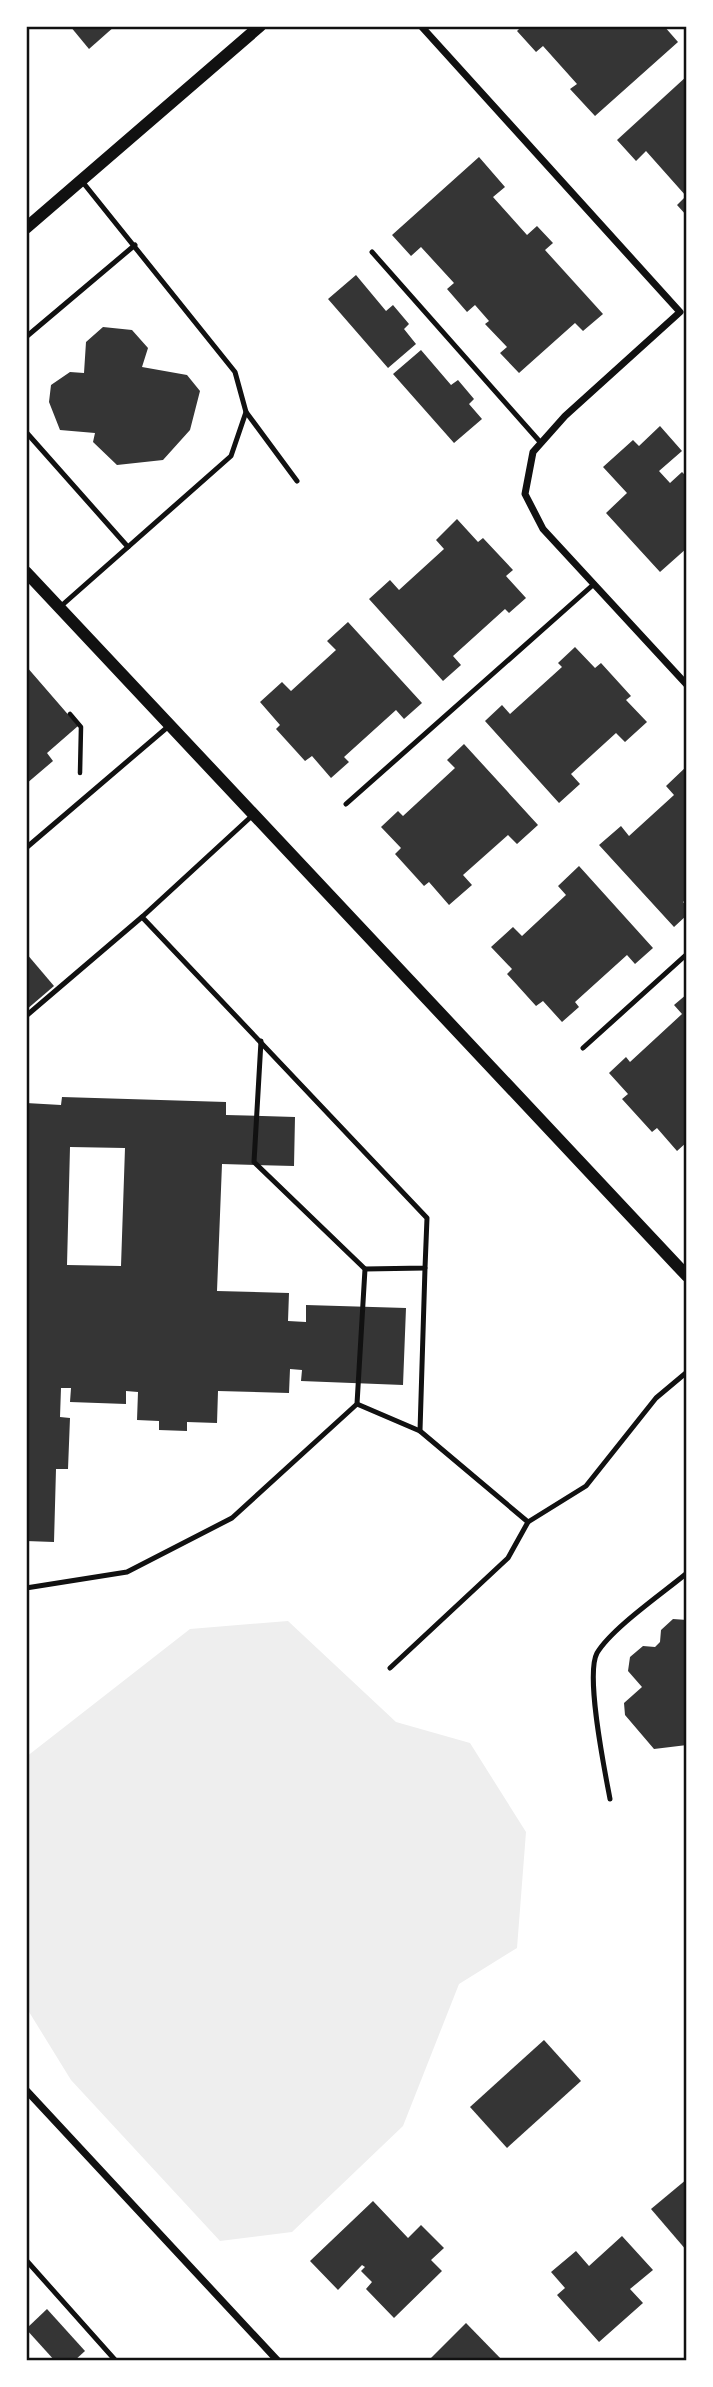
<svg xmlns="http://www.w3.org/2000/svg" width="713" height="2387" font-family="Rubik,sans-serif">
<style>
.green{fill:#eee}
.building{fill:#353535;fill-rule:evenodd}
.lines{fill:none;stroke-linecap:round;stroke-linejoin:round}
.path{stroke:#111;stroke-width:4.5}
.service{stroke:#111;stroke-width:5}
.minor{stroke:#111;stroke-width:7}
.tertiary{stroke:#111;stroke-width:12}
.neatline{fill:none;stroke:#111;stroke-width:2.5}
</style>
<rect width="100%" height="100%" fill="#fff"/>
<path class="green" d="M288 1621 396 1722 470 1743 526 1832 517 1948 459 1984 403 2126 292 2232 220 2241 71 2080 26 2007V1757L190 1629Z"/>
<g class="building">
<path d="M70 26H115L89 49Z"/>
<path d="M522 26H664L678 42 595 116 570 89 577 84 543 46 536 52 517 31Z"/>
<path d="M687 76V216L677 205 686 196 646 151 636 161 617 140Z"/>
<path d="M479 157 505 187 493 197 527 235 537 226 553 243 545 250 603 314 583 331 575 323 519 373 500 353 507 347 485 324 489 321 475 305 467 312 447 289 454 283 421 247 411 256 392 235Z"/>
<path d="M356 275 386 311 393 305 409 324 404 329 416 344 388 368 328 299Z"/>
<path d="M103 327 132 330 148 348 142 367 187 375 200 391 190 430 163 460 117 465 93 442 95 433 60 430 49 402 51 385 70 372 84 373 86 342Z"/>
<path d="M421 350 451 385 458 380 474 399 469 404 482 419 454 443 393 374Z"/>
<path d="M660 426 682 451 659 471 670 483 682 472 687 477V548L660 572 606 513 627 493 603 467 633 440 639 446Z"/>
<path d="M457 519 478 542 483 538 513 570 506 576 526 598 509 613 505 609 453 656 461 665 443 681 369 599 390 580 399 590 444 549 436 540Z"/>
<path d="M348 622 422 703 404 719 396 710 344 757 349 762 331 778 312 756 305 761 276 729 280 725 260 702 282 682 291 691 336 650 327 641Z"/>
<path d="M575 647 595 668 601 663 631 696 626 700 647 722 625 742 616 733 571 774 580 784 559 803 485 721 502 705 510 714 562 667 558 663Z"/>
<path d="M26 666 78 726 47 753 53 761 26 784Z"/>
<path d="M464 744 538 825 517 844 508 835 463 875 472 885 449 905 429 882 424 886 395 854 401 848 381 827 398 811 403 816 455 768 447 760Z"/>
<path d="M687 766V899L683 902 687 906V915L674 927 599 845 621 826 629 836 674 795 666 786Z"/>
<path d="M579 866 653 948 635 964 627 955 575 1002 579 1007 562 1022 543 1001 536 1006 507 974 512 969 491 947 513 927 522 936 566 895 558 886Z"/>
<path d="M26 953 54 986 26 1010Z"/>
<path d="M687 994V1142L677 1151 657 1128 652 1132 622 1099 628 1094 609 1073 626 1057 630 1062 682 1014 674 1005Z"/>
<path d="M62 1097 226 1102V1115L295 1117 294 1166 222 1164 217 1291 289 1293 288 1321 306 1322V1305L406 1308 403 1385 301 1381 302 1370 290 1369 289 1393 218 1391 217 1423 187 1422V1431L159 1430V1421L137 1420 138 1392 126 1391V1404L70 1402 71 1388H61L60 1417 70 1418 68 1469H56L54 1542 26 1541V1103L61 1105ZM70 1147 125 1148 121 1266 67 1265Z"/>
<path d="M673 1619 687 1620V1745L654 1749 625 1715 624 1703 642 1687 628 1671 630 1657 643 1646 655 1647 660 1642 661 1630Z"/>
<path d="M544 2040 581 2081 507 2148 470 2107Z"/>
<path d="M687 2179V2251L651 2209Z"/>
<path d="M373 2201 408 2238 421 2225 444 2248 431 2260 442 2271 394 2318 366 2289 372 2282 361 2271 365 2267 362 2265 338 2290 310 2261Z"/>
<path d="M622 2236 653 2270 630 2289 643 2303 599 2342 557 2295 565 2288 551 2272 576 2251 589 2266Z"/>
<path d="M47 2309 85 2351 74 2361H55L26 2329Z"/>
<path d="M466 2323 503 2361H432L430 2359Z"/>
</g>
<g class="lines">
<path class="path" d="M70 714 81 727 80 773"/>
<g class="service">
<path d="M372 252 541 443"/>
<path d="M26 337 135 245"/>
<path d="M246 412 297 481"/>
<path d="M26 432 128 547"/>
<path d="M60 607 231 456 246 412 235 372 81 180"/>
<path d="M346 804 594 584"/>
<path d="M254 814 142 917 427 1218 425 1268 365 1269"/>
<path d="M26 848 170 725"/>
<path d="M26 1016 142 917"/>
<path d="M583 1048 687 954"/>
<path d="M425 1268 420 1431 528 1522 586 1486 656 1398 687 1372"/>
<path d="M357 1404 420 1431"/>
<path d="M26 1588 127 1572 232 1518 357 1404 365 1269 254 1162 261 1041"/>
<path d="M390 1668 508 1558 528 1522"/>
<path d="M610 1799C605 1772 585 1675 597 1653 612 1628 663 1593 687 1573"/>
<path d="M26 2260 116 2361"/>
</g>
<g class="minor">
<path d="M421 26 680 312 565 416 533 452 525 494 543 529 687 685"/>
<path d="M26 2090 278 2361"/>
</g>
<g class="tertiary">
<path d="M26 228 260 26"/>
<path d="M26 572 687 1276"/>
</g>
</g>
<rect width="713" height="2387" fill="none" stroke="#ffffff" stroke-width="56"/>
<rect x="28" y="28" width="657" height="2331" class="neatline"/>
</svg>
